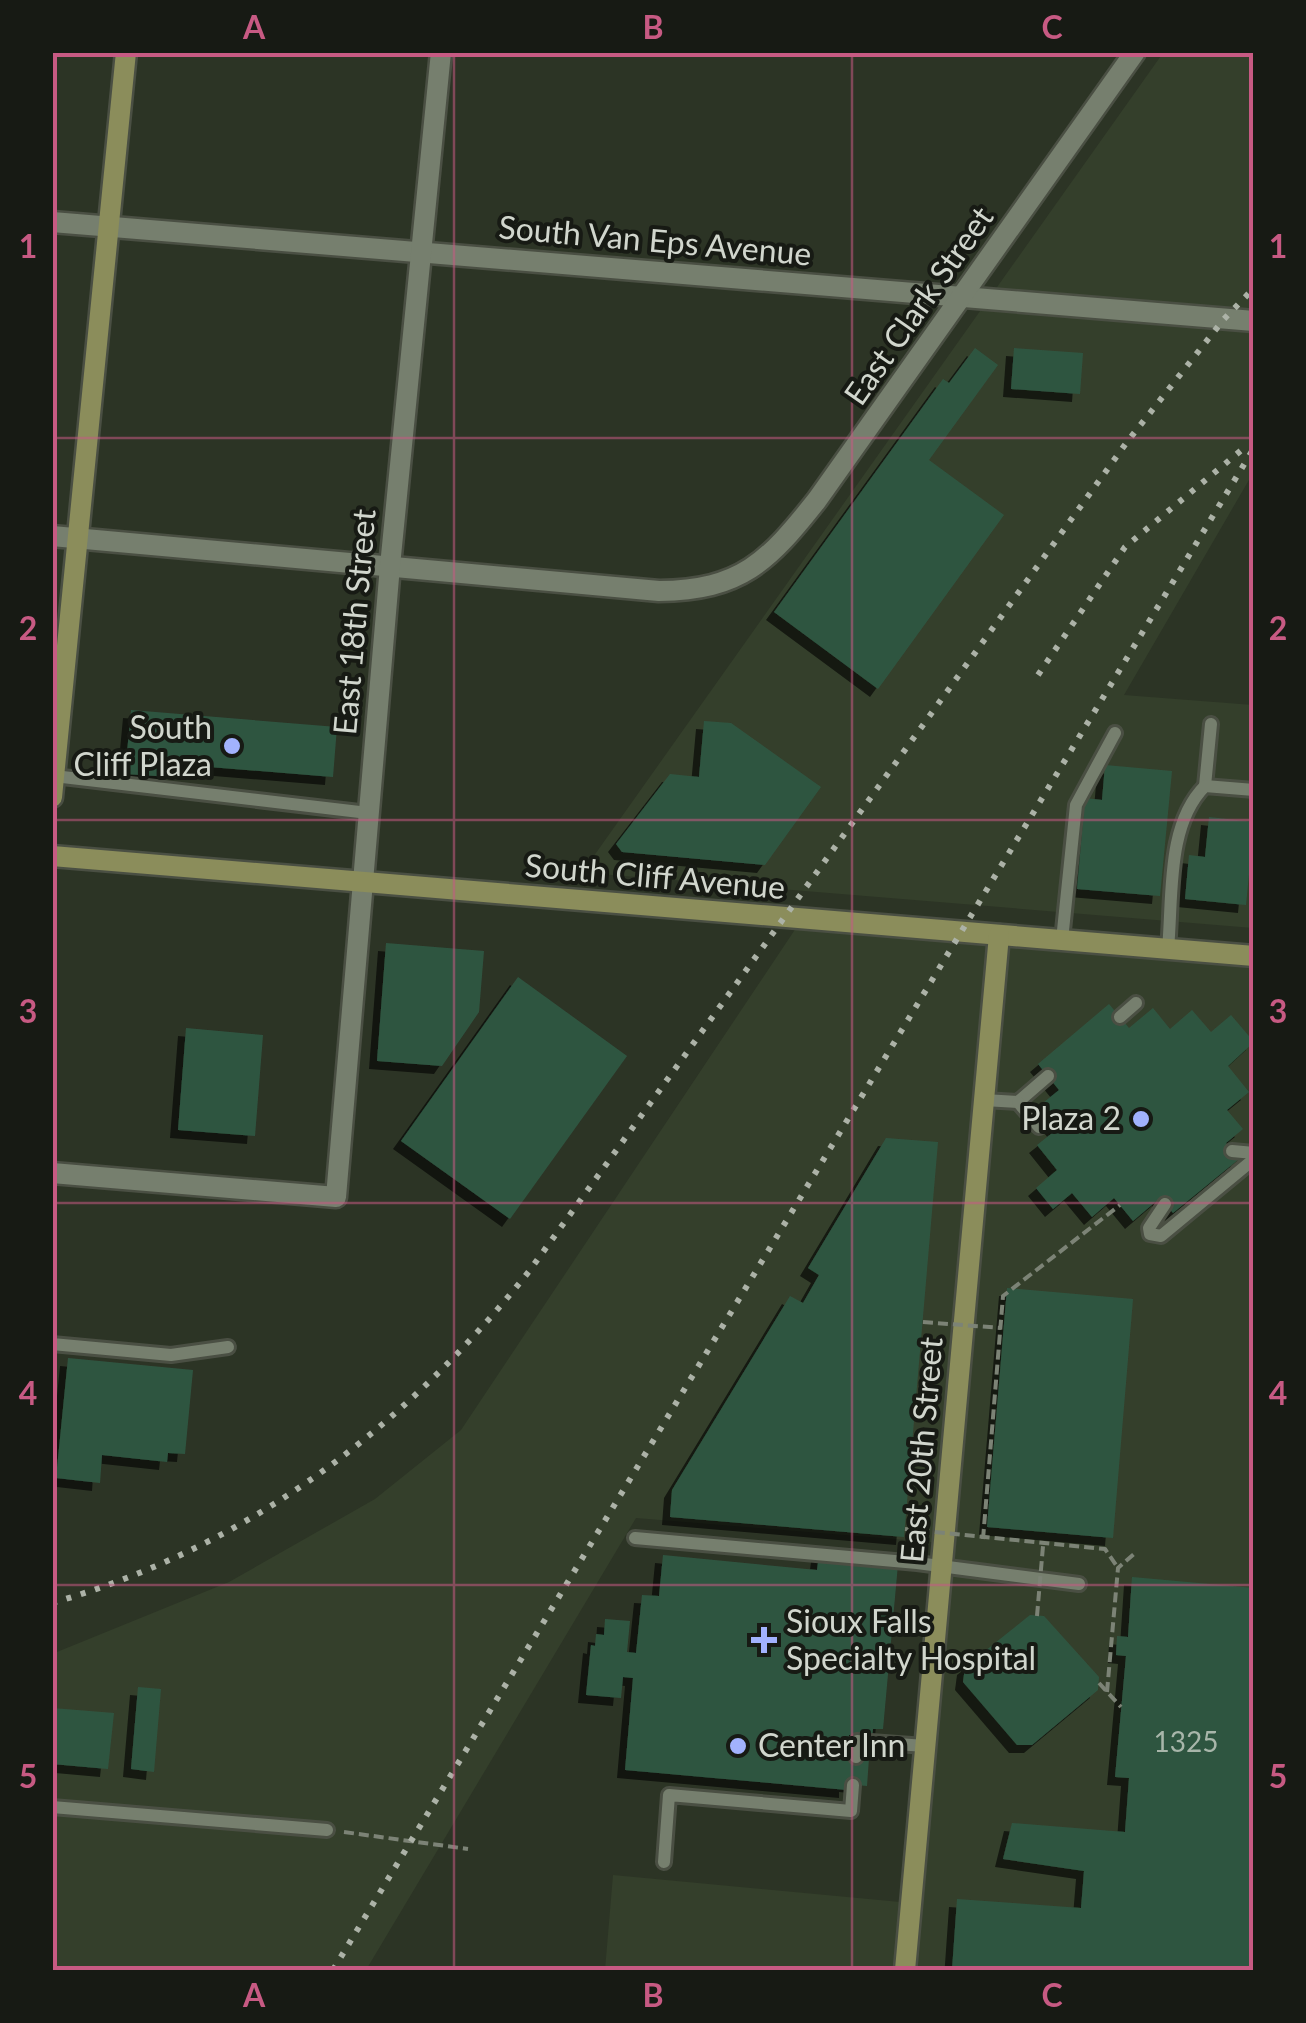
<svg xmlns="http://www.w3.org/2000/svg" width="1306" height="2023" font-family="Lato,sans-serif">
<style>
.built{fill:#343f2b}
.building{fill:#2f5541;filter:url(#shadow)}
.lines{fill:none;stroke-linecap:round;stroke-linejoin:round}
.lane-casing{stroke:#4a4f43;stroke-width:18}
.street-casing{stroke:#4a4f43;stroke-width:25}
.secondary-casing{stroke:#4a4f43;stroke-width:25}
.path{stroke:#7c8376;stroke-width:4;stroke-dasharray:10 5;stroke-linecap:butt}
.lane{stroke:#767f6e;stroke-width:12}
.street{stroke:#767f6e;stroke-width:20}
.secondary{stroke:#8b8d5b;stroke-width:20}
.rail{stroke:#acb2a7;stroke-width:6;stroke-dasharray:5 10;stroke-linecap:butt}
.path-bridge{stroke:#7c8376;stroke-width:4;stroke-dasharray:10 5;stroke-linecap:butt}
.grid{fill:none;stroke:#c75a83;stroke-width:2.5;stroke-opacity:0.55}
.poi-dot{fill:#a2b2fd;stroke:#171a14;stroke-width:4}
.labels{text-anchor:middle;stroke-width:8;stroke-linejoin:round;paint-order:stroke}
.number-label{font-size:28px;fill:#a8b6aa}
.street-label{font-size:32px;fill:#d1d6cd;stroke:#171a14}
.poi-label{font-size:32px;fill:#d1d6cd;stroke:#171a14;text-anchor:end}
.neatline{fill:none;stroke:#c75a83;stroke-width:4}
.grid-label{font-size:32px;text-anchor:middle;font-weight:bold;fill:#c75a83}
</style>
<defs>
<filter id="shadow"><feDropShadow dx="-8" dy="8" stdDeviation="0" flood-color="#0009"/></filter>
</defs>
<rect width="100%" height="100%" fill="#2c3425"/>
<g class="built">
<path d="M1163 53H1253V473L1124 695 1253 705V928L588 873 591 860Z"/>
<path d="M802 919 1253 956V1970H605L613 1875 911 1903 943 1543 636 1518 366 1970H53L52 1654 229 1582 375 1499 461 1430Z"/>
</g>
<g class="building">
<path d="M975 348 998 365 929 460 1004 515 878 689 774 612 943 379 949 383Z"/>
<path d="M1014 348 1083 353 1080 394 1011 389Z"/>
<path d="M131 710 337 727 333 777 172 764 171 777 125 774Z"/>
<path d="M704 721 731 723 821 787 765 865 622 852 616 844 670 774 699 777Z"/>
<path d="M1105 765 1172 771 1160 896 1077 889 1085 798 1102 800Z"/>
<path d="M1209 817 1254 822 1246 905 1185 899 1189 855 1205 857Z"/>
<path d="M386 943 484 951 479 1012 442 1066 377 1061Z"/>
<path d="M518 977 627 1056 510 1219 401 1141Z"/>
<path d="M1109 1004 1129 1028 1153 1008 1170 1029 1192 1010 1211 1032 1231 1015 1254 1042 1228 1066 1249 1092 1227 1110 1243 1129 1226 1143 1239 1159 1173 1213 1160 1198 1133 1221 1114 1198 1092 1217 1072 1193 1053 1209 1036 1188 1057 1170 1037 1145 1056 1130 1038 1107 1059 1090 1038 1064Z"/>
<path d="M186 1028 263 1035 255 1136 178 1130Z"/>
<path d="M886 1138 938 1142 904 1537 670 1517 672 1490 790 1296 803 1303 819 1275 808 1268Z"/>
<path d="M1007 1288 1133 1299 1113 1538 987 1527Z"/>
<path d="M68 1358 193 1370 185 1454 168 1453 167 1462 102 1455 100 1483 56 1478Z"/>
<path d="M820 1546 899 1553 883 1729H873L872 1737 849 1735 847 1756 869 1758 867 1786 847 1784V1790L625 1770 633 1678 623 1677 621 1698 586 1695 591 1645 595 1646 596 1634 604 1635 605 1619 630 1621 627 1652 636 1653 642 1595 659 1596 663 1555 817 1570Z"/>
<path d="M1132 1577 1254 1588V1970H952L957 1899 1081 1908 1084 1871 1003 1859 1012 1823 1125 1832 1129 1778 1115 1777 1126 1656 1116 1655 1117 1636 1128 1637Z"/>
<path d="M1030 1615 1044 1616 1099 1677 1098 1690 1032 1745H1017L963 1682 965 1667Z"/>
<path d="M138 1687 161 1689 154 1772 131 1769Z"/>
<path d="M52 1708 114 1713 108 1769 52 1764Z"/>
</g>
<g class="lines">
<g class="lane-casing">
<g id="lane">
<path d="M54 776 368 813"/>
<path d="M1205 786 1211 724"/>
<path d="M1062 940 1076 805 1115 733"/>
<path d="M1168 949C1173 896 1166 825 1205 786L1254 790"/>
<path d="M1120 1017 1136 1003"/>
<path d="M984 1100 1018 1102 1048 1076"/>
<path d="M1018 1102 1039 1127"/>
<path d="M1232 1151 1254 1153"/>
<path d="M1165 1204 1149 1228 1150 1234 1161 1236 1254 1159"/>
<path d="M52 1344 171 1355 228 1347"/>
<path d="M635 1538 917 1563 1079 1584"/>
<path d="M856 1757 857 1741 925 1746"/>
<path d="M52 1807 327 1830"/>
<path d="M664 1862 669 1795 851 1811 853 1785"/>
</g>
</g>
<g class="street-casing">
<g id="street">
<path d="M52 222 1254 321"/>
<path d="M52 536 659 591C741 590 768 562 817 500L1135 52"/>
<path d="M52 1173 336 1197 390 566 441 52"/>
</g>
</g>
<g class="secondary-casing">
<g id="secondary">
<path d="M52 797 126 52"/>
<path d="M52 856 1254 956"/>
<path d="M905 1970 999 935"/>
</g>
</g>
<g class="path">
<path d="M983 1539 1003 1296 1120 1205"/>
<path d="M1099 1683 1121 1707"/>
<path d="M1107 1692 1118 1568 1134 1554"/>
<path d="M344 1832 468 1849"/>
</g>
<use href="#lane" class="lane"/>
<use href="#street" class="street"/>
<use href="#secondary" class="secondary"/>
<g class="rail">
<path d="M1038 675 1125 547 1244 448"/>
<path d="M52 1603C248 1547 405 1428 530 1270L1127 442 1224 319 1254 288"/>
<path d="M333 1970 1254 448"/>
</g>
<g class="path-bridge">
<path d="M923 1322 1001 1328"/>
<path d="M905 1529 1105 1549 1118 1568"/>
<path d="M1037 1616 1043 1546"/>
</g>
</g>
<path class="grid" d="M454 52V1970M852 52V1970M52 438H1254M52 820H1254M52 1203H1254M52 1585H1254"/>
<g class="poi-dot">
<circle cx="232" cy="746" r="10"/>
<circle cx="1141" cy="1119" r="10"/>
<path d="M759 1625h10v10h10v10h-10v10h-10v-10h-10v-10h10z"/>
<circle cx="738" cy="1746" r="10"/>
</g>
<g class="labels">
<g class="number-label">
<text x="1186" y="1752">1325</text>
</g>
<g class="street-label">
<text transform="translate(655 241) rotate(5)" y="11">South Van Eps Avenue</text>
<text transform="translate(919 306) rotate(-55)" y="11">East Clark Street</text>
<text transform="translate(355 622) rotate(-85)" y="11">East 18th Street</text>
<text transform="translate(655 877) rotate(5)" y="11">South Cliff Avenue</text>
<text transform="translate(922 1450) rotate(-85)" y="11">East 20th Street</text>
</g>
<g class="poi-label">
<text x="212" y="739">South<tspan x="212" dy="37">Cliff Plaza</tspan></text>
<text x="1121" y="1130">Plaza 2</text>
<text x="786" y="1633" text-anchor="start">Sioux Falls<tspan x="786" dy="37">Specialty Hospital</tspan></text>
<text x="758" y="1757" text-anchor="start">Center Inn</text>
</g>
</g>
<rect width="1306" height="2023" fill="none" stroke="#171a14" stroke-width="110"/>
<rect x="55" y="55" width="1196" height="1913" class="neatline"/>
<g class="grid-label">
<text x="254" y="39">A</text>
<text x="653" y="39">B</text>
<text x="1052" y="39">C</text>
<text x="28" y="258">1</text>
<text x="1278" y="258">1</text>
<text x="28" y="640">2</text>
<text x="1278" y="640">2</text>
<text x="28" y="1023">3</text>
<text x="1278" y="1023">3</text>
<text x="28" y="1405">4</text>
<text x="1278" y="1405">4</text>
<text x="28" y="1788">5</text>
<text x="1278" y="1788">5</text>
<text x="254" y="2007">A</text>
<text x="653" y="2007">B</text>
<text x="1052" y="2007">C</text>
</g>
</svg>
